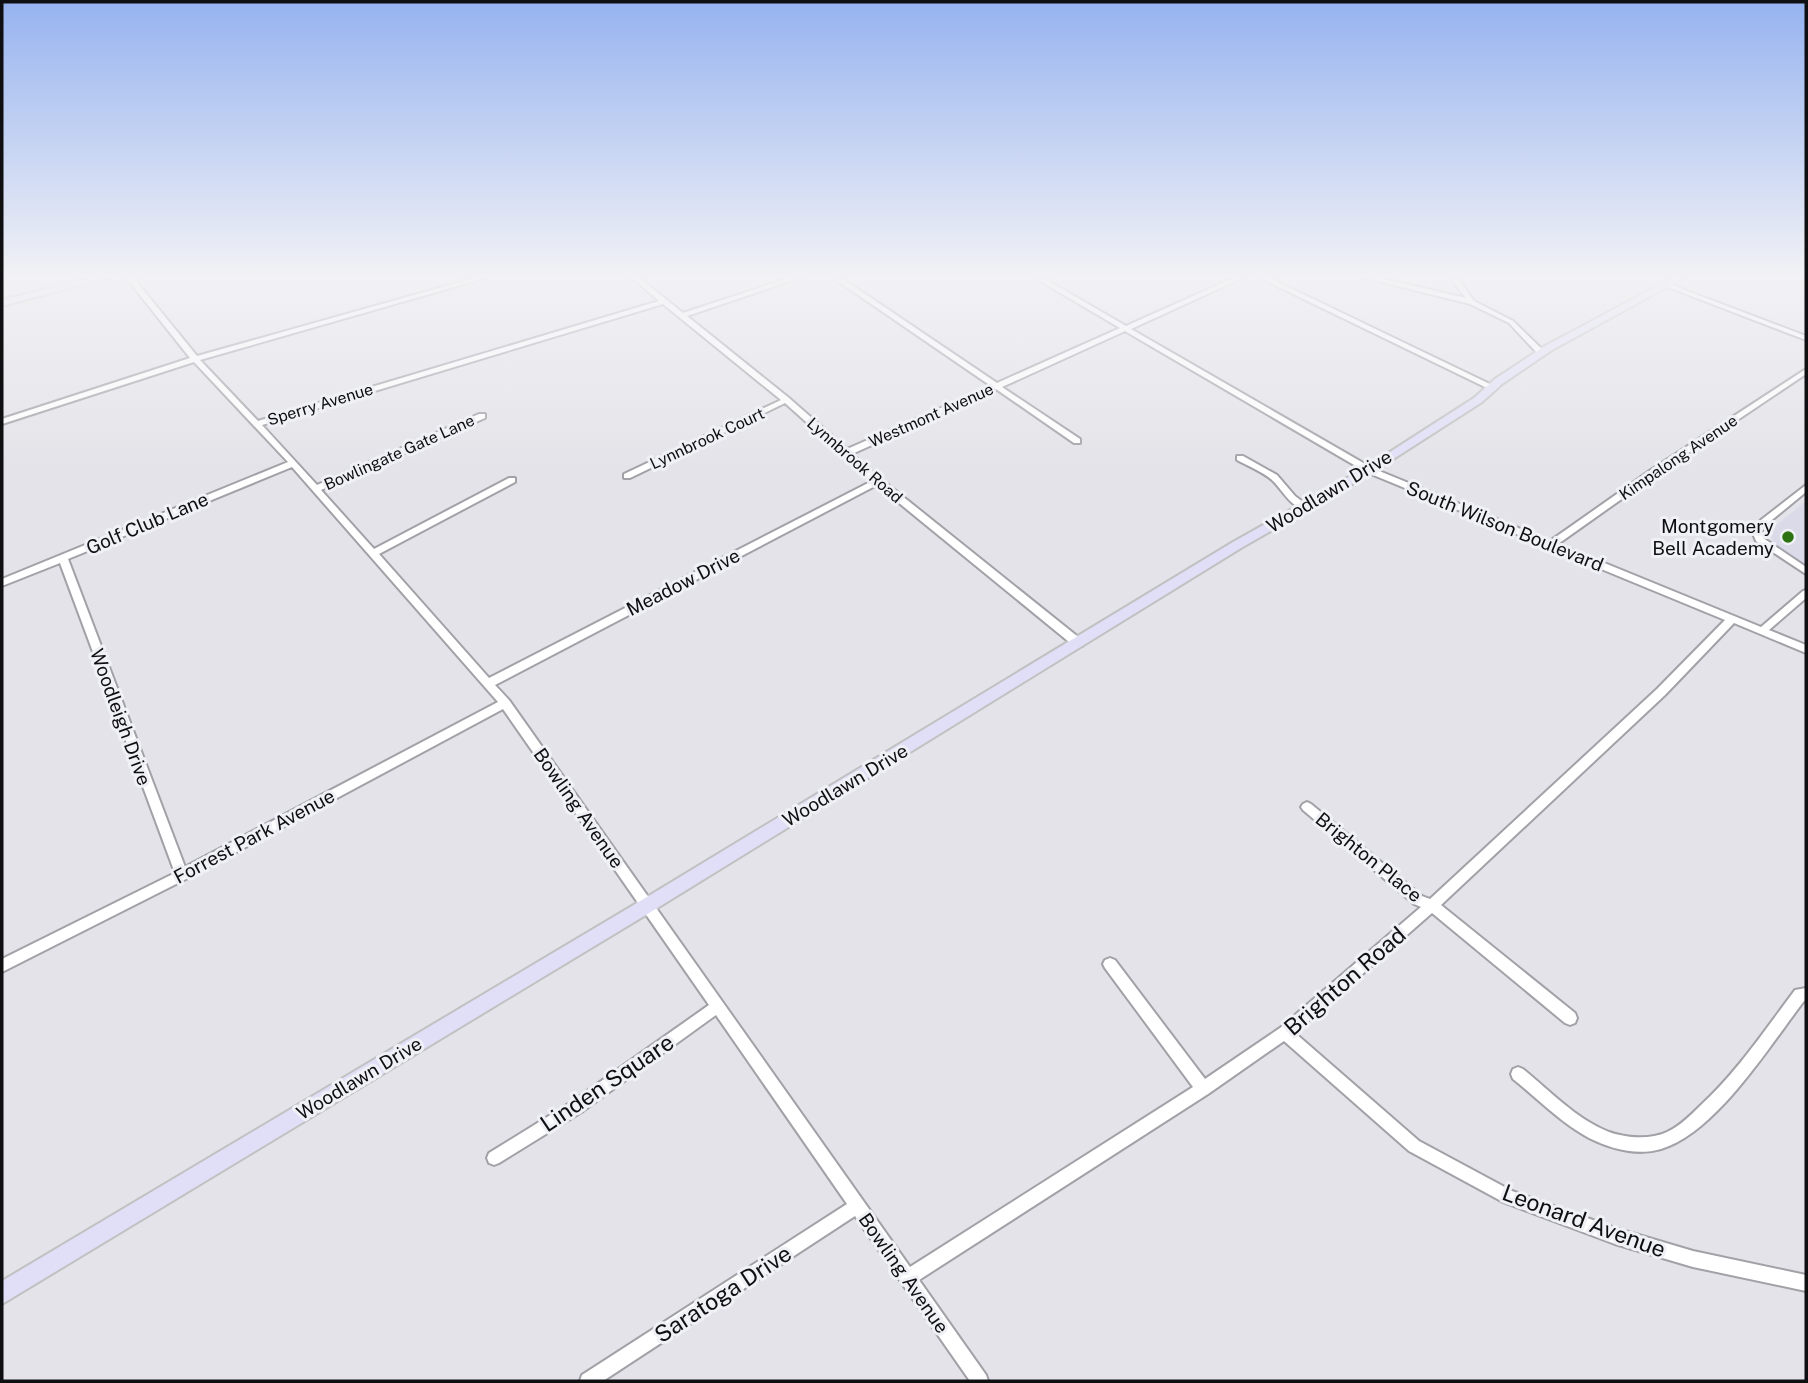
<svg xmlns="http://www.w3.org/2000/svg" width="1808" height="1383" font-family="'Public Sans',sans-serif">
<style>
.built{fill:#dbdae8}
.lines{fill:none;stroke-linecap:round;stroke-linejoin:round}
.minor-casing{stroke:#a1a1a7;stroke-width:4}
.major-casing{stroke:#c1c1c1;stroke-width:4}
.minor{fill:#fff;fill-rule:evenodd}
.major{fill:#e1dff7;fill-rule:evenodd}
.poi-dot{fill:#2d7313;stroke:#f0f0f7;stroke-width:2.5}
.labels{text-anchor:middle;stroke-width:6;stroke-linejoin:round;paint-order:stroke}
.far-street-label{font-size:16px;fill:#0f0f11;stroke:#f0f0f7}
.street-label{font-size:19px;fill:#0f0f11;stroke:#f0f0f7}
.poi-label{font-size:19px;fill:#0f0f11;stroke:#f0f0f7;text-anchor:end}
.near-street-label{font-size:23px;fill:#0f0f11;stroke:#f0f0f7}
</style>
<rect width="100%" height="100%" fill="#e3e3e9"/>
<path class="built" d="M1806 501V566L1776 546 1768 532Z"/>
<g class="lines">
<g class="minor-casing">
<g id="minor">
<path d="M124 275H131L197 356 485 275H496L200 360 258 421 659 301 629 275H636L683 313 798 275H808L687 316 789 398 847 449 991 386 829 275H837L997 383 1120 328 1030 275H1038L1126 326 1240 275H1249L1131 329 1372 468 1550 541 1651 470 1806 369V374L1657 474 1558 544 1761 627 1803 591 1806 590V598L1769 630 1806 645V653L1734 623 1665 695 1441 905 1575 1013 1577 1018 1575 1023 1570 1025 1565 1023 1432 913 1295 1033 1419 1141 1512 1191 1615 1228 1693 1251 1806 1275V1291L1693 1267 1615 1244 1503 1202 1409 1151 1284 1041 1208 1094 919 1280 986 1375 988 1381H970L855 1216 603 1381H580L582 1375 847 1204 716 1015 583 1111 499 1163 494 1165 489 1163 487 1158 489 1153 573 1101 709 1005 503 709 186 879 2 972V959L175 873 60 563 2 586V579L288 462 194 362 2 424V419L190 358ZM663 304 781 400 624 474V478H630L785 403 872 481 489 678 379 554 515 482V478H509L374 549 321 490 485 418V414H479L317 485 262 425ZM1125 331 1366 472 1725 620 1657 689 1430 899 1422 896 1311 804 1307 802 1303 804 1301 807 1303 810 1414 904 1421 907 1280 1028 1205 1079 1115 960 1110 958 1105 960 1103 964 1105 968 1193 1087 910 1267 509 700 495 685 877 485 1074 646H1082L1083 643 1082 640 881 479 852 454 996 389 1074 443H1080V439L1002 387ZM292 467 498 702 185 867 68 559Z"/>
<path d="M1254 275H1263L1494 386 1487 388Z"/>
<path d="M1354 275H1366L1466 298 1448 275H1455L1474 301 1513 321 1546 353 1539 355 1509 323 1470 304Z"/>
<path d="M1665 284H1669L1806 336V340L1665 286Z"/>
<path d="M1237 456H1243L1277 475 1295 496 1307 505V509C1291 509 1283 490 1272 480 1263 472 1248 466 1237 460Z"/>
<path d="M1806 485V492L1767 524 1762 531 1763 538 1806 567V574L1756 541 1752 531 1761 520Z"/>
<path d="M1806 988V1000L1804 1001C1770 1045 1716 1133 1661 1149 1637 1156 1611 1149 1589 1138 1561 1123 1538 1099 1513 1079L1511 1074 1513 1069 1518 1067 1523 1069C1550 1091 1576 1119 1609 1132 1626 1138 1650 1140 1667 1132 1679 1127 1691 1115 1700 1106 1737 1072 1765 1030 1795 990Z"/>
</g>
</g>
<g class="major-casing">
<g id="major">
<path d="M103 275H119L2 306V300Z"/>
<path d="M1678 275H1689L1552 350 1502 384 1482 402 1373 472 1241 548 654 910 2 1304V1281L642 900 1233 542 1365 468 1474 398 1495 379 1545 346Z"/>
</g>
</g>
<use href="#minor" class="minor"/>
<use href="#major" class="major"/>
</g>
<linearGradient id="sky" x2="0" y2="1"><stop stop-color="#96b3f0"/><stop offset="0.59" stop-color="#f2f2f5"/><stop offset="1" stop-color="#f2f2f5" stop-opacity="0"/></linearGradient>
<rect width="1808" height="469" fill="url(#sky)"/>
<circle class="poi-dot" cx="1788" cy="537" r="7"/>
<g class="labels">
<g class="far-street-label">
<text transform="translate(320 404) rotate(-17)" y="6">Sperry Avenue</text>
<text transform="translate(931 415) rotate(-24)" y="6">Westmont Avenue</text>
<text transform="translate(707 438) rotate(-25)" y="6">Lynnbrook Court</text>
<text transform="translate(399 452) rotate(-24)" y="6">Bowlingate Gate Lane</text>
<text transform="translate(1678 457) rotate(-34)" y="6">Kimpalong Avenue</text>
<text transform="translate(855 460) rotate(41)" y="6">Lynnbrook Road</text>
</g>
<g class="street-label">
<text transform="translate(1329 491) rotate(-31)" y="7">Woodlawn Drive</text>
<text transform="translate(147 523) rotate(-23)" y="7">Golf Club Lane</text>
<text transform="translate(1505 526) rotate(22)" y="7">South Wilson Boulevard</text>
<text transform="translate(683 582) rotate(-27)" y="7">Meadow Drive</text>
<text transform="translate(121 717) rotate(70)" y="7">Woodleigh Drive</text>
<text transform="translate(845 785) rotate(-31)" y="7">Woodlawn Drive</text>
<text transform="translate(579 808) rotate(55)" y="7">Bowling Avenue</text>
<text transform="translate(254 836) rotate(-28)" y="7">Forrest Park Avenue</text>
<text transform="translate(1369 857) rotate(39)" y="7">Brighton Place</text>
<text transform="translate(359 1078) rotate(-31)" y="7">Woodlawn Drive</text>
<text transform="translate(904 1273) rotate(55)" y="7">Bowling Avenue</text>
</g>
<g class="poi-label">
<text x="1774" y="533">Montgomery<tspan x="1774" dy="22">Bell Academy</tspan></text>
</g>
<g class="near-street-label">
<text transform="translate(1345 981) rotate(-41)" y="8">Brighton Road</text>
<text transform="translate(607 1083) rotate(-34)" y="8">Linden Square</text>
<text transform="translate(1584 1221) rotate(20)" y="8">Leonard Avenue</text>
<text transform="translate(723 1294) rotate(-33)" y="8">Saratoga Drive</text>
</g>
</g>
<rect width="1808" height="1383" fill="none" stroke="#0f0f11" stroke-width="7"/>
</svg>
